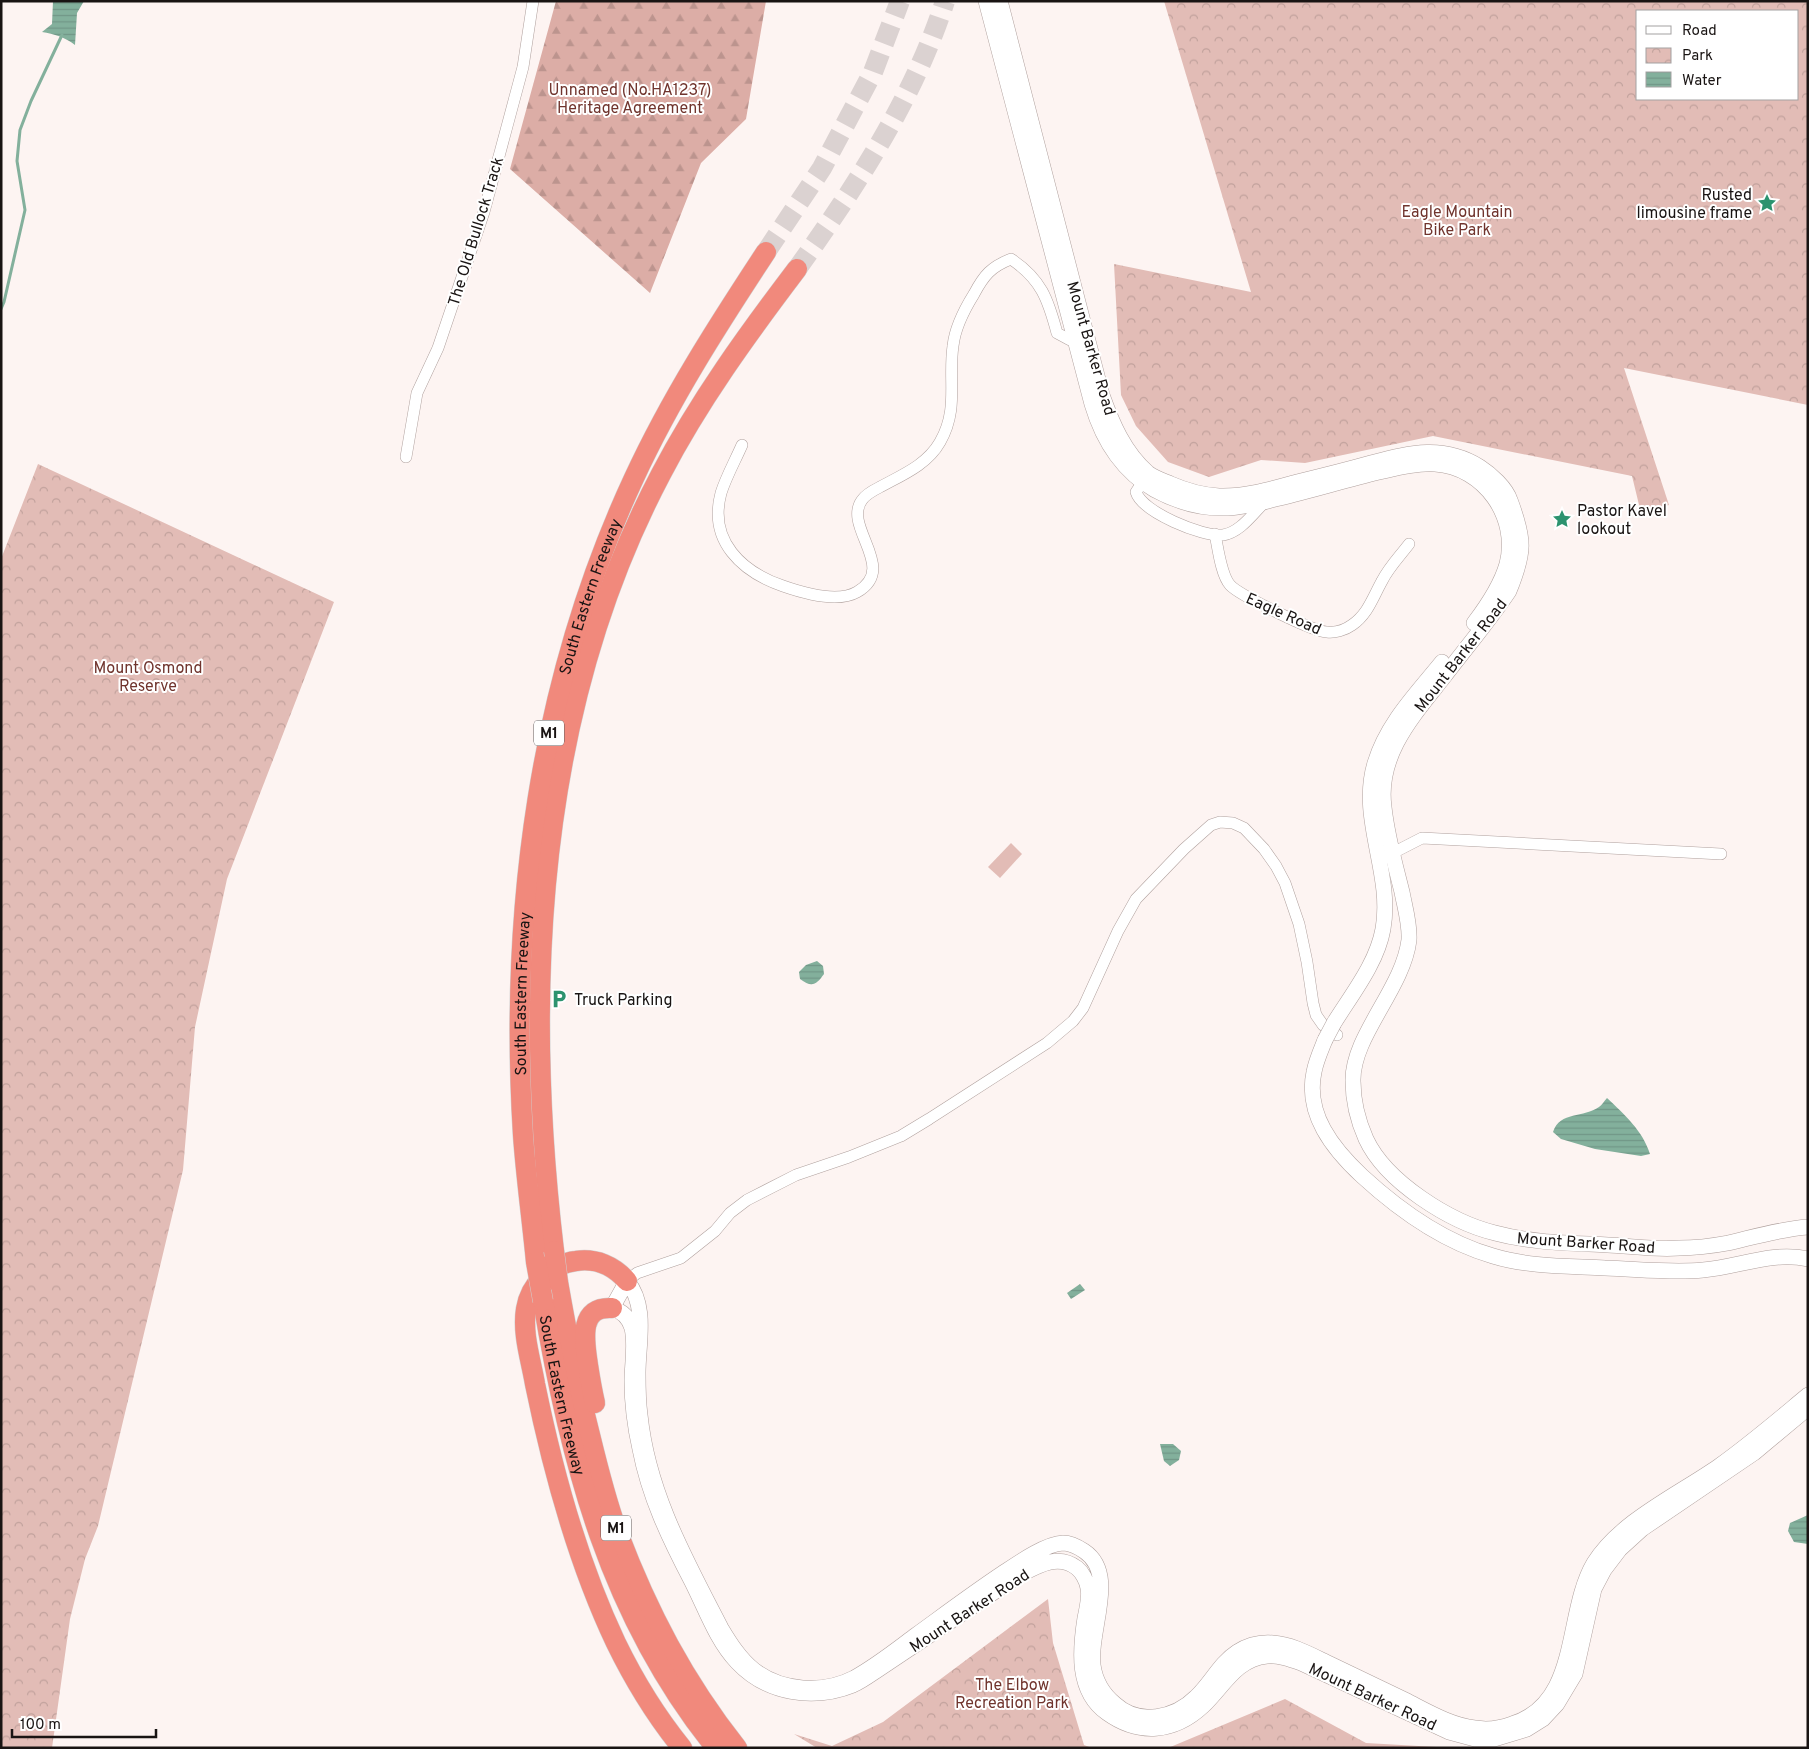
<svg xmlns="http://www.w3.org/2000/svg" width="1809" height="1749" font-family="Overpass,sans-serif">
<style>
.grass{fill:#e2bcb6}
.forest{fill:url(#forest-firs)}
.park{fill:url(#park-crowns);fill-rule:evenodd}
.water{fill:url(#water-rules)}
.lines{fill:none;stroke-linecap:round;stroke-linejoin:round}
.stream{stroke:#83b09c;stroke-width:3}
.motorway-tunnel{stroke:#dbd2d1;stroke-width:20;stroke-dasharray:20 10;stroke-linecap:butt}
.minor-casing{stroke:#b0a19e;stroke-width:12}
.secondary-casing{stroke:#b0a19e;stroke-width:16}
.motorway-casing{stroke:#d1d0d0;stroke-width:21}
.minor{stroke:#fff;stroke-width:11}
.secondary{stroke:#fff;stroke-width:15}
.motorway{stroke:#f1897c;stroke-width:20}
.secondary-bridge-casing{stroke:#b0a19e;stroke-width:16;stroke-linecap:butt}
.motorway-bridge-casing{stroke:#d1d0d0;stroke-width:21;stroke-linecap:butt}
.secondary-bridge{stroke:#fff;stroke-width:15}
.motorway-bridge{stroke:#f1897c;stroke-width:20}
.labels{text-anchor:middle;stroke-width:4;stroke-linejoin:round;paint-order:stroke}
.shield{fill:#fff;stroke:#5e5a5a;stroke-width:1}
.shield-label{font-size:15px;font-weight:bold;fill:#191413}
.park-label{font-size:16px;fill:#70342d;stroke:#fff}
.poi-label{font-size:16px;fill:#191413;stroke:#fff;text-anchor:start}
.street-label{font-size:16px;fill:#191413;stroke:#fff}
</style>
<defs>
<pattern id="forest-firs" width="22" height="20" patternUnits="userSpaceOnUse" patternTransform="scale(1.25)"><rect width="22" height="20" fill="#dcada6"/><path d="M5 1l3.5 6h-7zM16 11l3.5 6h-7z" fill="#bc948e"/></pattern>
<pattern id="park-crowns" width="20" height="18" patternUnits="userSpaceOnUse" patternTransform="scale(1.25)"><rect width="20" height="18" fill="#e2bcb6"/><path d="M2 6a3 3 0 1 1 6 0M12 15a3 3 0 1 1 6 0" fill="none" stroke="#c1a19c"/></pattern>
<pattern id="water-rules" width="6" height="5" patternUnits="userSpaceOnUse" patternTransform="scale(1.25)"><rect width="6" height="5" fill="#83b09c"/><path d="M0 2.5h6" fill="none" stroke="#719686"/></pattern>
</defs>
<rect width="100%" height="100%" fill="#fdf4f2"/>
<path class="grass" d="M1011 843 1022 854 1000 878 988 867Z"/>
<path class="forest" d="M556 1H766L746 119 701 163 650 293 510 169Z"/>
<g class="park">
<path d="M1164 1H1808V405L1624 368 1669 505 1641 513 1632 476 1433 436 1305 463 1261 460 1209 477 1168 462 1136 426 1121 395 1114 264 1251 292ZM1638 11H1798V99H1638Z"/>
<path d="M38 464 334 602 227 879 195 1027 183 1170 98 1526 85 1559 70 1619 52 1748H1V559Z"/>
<path d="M1048 1599 1053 1643 1084 1745 1092 1748H817L794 1734 832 1746 883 1722Z"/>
<path d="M1285 1699 1366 1743 1454 1748H1168Z"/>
</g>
<g class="water">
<path d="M53 1H84L77 13 75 45C65 37 54 34 42 32L52 24Z"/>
<path d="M817 961 823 966 824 974C816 985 812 988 800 979L799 972 806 965Z"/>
<path d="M1607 1098C1624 1114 1643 1131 1650 1154L1641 1156 1595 1149 1561 1139 1553 1132C1560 1111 1584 1118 1599 1107 1602 1105 1604 1101 1607 1098Z"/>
<path d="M1080 1284 1085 1290 1071 1299 1067 1293Z"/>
<path d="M1160 1444H1173L1181 1451 1179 1460 1170 1466 1164 1461Z"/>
<path d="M1808 1515V1544L1794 1542 1788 1531 1790 1523Z"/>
</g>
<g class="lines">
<path class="stream" d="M1 309 4 302 25 210 17 161 20 130 31 101 62 35"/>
<g class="motorway-tunnel">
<path d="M766 252 822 168 873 72 900 1"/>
<path d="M797 269C856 186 913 100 945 1"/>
</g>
<g class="minor-casing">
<g id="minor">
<path d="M742 445C735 461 726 477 721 493 708 541 742 572 783 586 803 593 838 603 857 592 899 568 842 527 862 500 866 494 874 490 880 487 902 475 927 465 940 442 959 409 948 380 953 346 955 327 964 310 974 294 984 275 991 267 1011 259 1041 279 1048 299 1057 333L1070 340H1081"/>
<path d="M406 457 417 393 438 348 484 212 523 67 533 1"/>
<path d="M1146 477 1136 492C1142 512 1202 537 1223 535 1241 532 1253 513 1265 502"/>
<path d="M1215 534C1218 548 1221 575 1230 585 1239 595 1314 632 1327 632 1335 633 1345 630 1352 625 1368 614 1373 597 1382 581 1389 567 1400 556 1409 544"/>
<path d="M1385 857 1422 838 1721 854"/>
<path d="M627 1281 637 1273 681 1258 715 1231 730 1213 747 1200 796 1175 849 1157 901 1136 929 1119 1047 1043 1073 1021 1083 1008 1118 931 1136 899 1184 849 1211 825 1220 822 1233 823 1244 828 1264 849 1276 866 1285 883 1299 924 1307 962 1313 1003 1316 1015 1323 1025 1337 1035"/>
</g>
</g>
<g class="secondary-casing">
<g id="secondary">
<path d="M986 1 1092 404C1103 441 1122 471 1155 490 1177 502 1203 509 1228 508 1245 507 1263 502 1280 498 1313 490 1346 480 1379 472 1397 468 1416 463 1435 464 1484 467 1519 517 1507 564 1501 585 1487 606 1474 623"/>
<path d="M1000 1 1102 395C1112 423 1124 452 1148 473 1154 478 1164 481 1171 484 1187 491 1202 495 1219 496 1245 497 1272 489 1297 482 1322 476 1346 470 1371 463 1410 453 1443 444 1480 467 1491 474 1506 488 1510 500 1525 540 1525 552 1509 591 1489 621 1465 649 1443 678 1413 716 1377 755 1384 807 1387 836 1395 864 1402 892 1405 908 1410 924 1409 940 1403 989 1352 1036 1353 1081 1353 1101 1358 1121 1366 1139 1386 1182 1450 1222 1495 1233 1532 1243 1570 1243 1608 1245 1631 1246 1656 1250 1679 1248 1695 1248 1712 1246 1728 1243 1754 1237 1780 1229 1808 1227"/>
<path d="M1334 1023C1352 994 1377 963 1383 929 1393 873 1358 818 1375 763 1387 723 1417 693 1442 662"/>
<path d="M1325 1040C1321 1050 1316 1061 1314 1072 1305 1114 1333 1149 1362 1176 1399 1210 1444 1242 1493 1256 1529 1267 1568 1266 1605 1268 1638 1269 1671 1273 1703 1270 1739 1267 1772 1251 1808 1259"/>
<path d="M1808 1395C1779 1419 1750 1444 1719 1466 1679 1494 1620 1521 1594 1563 1564 1613 1581 1703 1512 1724 1501 1728 1487 1730 1475 1728 1450 1725 1427 1711 1405 1700 1380 1688 1355 1676 1330 1664 1313 1656 1292 1644 1273 1643 1261 1642 1248 1645 1237 1652 1220 1663 1211 1683 1196 1697 1175 1718 1139 1726 1115 1704 1103 1694 1095 1680 1093 1665 1088 1632 1119 1574 1084 1551 1078 1547 1071 1543 1063 1543 1045 1544 1018 1563 1003 1573 973 1593 945 1614 916 1635 896 1650 876 1666 854 1678 823 1694 781 1691 754 1670 740 1659 730 1643 721 1628 686 1560 648 1493 640 1415 638 1401 638 1387 638 1373 638 1343 648 1306 627 1281L612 1308C622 1311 629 1318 632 1328 636 1345 632 1364 632 1381 632 1404 635 1427 640 1449 649 1496 669 1538 691 1580 705 1607 716 1640 737 1662 767 1694 813 1701 853 1685 862 1681 870 1675 879 1669L1018 1576C1037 1566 1058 1553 1077 1568 1082 1572 1087 1581 1088 1588 1090 1597 1087 1608 1085 1618 1080 1650 1076 1691 1107 1713 1139 1736 1174 1733 1203 1706 1224 1686 1236 1659 1267 1656 1279 1655 1290 1659 1301 1663L1449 1732 1475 1739H1494L1527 1729 1543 1719 1557 1704 1575 1674 1594 1589 1604 1570 1620 1549 1642 1529 1754 1453 1808 1408"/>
</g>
</g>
<g class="motorway-casing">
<g id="motorway">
<path d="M554 1251C523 990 536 711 661 474 699 401 747 335 797 269"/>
<path id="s1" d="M536 1262C532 1220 526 1177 523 1135 509 911 539 682 634 478 671 398 718 325 766 252"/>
<path d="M627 1281C614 1266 596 1258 576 1261 551 1264 530 1284 526 1309 522 1334 531 1360 535 1384 553 1472 577 1561 616 1643 634 1680 656 1716 682 1748"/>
<path d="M558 1282C567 1334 577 1384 590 1435 598 1468 606 1501 618 1533 648 1612 684 1681 737 1748"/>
<path id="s2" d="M543 1301C570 1463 610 1617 716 1748"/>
<path d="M595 1403C592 1390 590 1378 588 1365 585 1343 577 1306 612 1308"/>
</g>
</g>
<use href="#minor" class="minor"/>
<use href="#secondary" class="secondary"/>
<use href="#motorway" class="motorway"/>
<g class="secondary-bridge-casing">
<path id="secondary-bridge" d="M1325 1040 1334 1023"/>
</g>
<g class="motorway-bridge-casing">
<g id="motorway-bridge">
<path d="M554 1251 558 1282"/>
<path d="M536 1262 543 1301"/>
</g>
</g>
<use href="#secondary-bridge" class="secondary-bridge"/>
<use href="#motorway-bridge" class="motorway-bridge"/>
</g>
<defs>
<g id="sight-bare" transform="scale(1.5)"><path d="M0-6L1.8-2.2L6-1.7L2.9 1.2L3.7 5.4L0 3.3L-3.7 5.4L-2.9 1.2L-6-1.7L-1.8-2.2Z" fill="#2c936f" stroke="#fff" stroke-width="2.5" paint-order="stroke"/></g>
<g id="parking-bare" transform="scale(1.5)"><path d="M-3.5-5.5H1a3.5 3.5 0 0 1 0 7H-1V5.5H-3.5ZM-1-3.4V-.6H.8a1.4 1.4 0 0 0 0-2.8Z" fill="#2c936f" stroke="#fff" stroke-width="2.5" paint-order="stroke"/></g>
</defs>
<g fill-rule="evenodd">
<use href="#sight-bare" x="1767" y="203"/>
<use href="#sight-bare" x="1562" y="519"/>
<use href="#parking-bare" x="559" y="999"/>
</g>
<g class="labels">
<g class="shield">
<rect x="534" y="720.5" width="30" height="25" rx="4"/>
<rect x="601" y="1515.5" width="30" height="25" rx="4"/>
</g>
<g class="shield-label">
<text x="549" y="738">M1</text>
<text x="616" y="1533">M1</text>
</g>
<g class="park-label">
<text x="630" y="95">Unnamed (No.HA1237)<tspan x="630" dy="18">Heritage Agreement</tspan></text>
<text x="1457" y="217">Eagle Mountain<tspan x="1457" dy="18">Bike Park</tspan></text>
<text x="148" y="673">Mount Osmond<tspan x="148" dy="18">Reserve</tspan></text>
<text x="1012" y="1690">The Elbow<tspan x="1012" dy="18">Recreation Park</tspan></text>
</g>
<g class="poi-label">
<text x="1752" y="200" text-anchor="end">Rusted<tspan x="1752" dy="18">limousine frame</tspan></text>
<text x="1577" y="516">Pastor Kavel<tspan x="1577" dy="18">lookout</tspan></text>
<text x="574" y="1005">Truck Parking</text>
</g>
<g class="street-label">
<text transform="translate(475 231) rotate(-73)" y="6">The Old Bullock Track</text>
<text transform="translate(1092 348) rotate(74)" y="6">Mount Barker Road</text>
<text dy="6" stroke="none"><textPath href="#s1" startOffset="674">South Eastern Freeway</textPath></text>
<text transform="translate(1284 613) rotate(24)" y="6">Eagle Road</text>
<text transform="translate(1460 655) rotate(-52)" y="6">Mount Barker Road</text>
<text dy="6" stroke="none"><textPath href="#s1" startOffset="269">South Eastern Freeway</textPath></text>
<text transform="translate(1586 1242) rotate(4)" y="6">Mount Barker Road</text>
<text dy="6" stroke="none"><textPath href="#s2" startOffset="96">South Eastern Freeway</textPath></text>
<text transform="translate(969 1610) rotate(-33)" y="6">Mount Barker Road</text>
<text transform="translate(1373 1696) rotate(25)" y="6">Mount Barker Road</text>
</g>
</g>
<rect width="1809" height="1749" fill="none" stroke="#191413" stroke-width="5"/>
<rect x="1636" y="10" width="162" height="90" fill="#ffffff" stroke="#a3a1a1"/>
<rect x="1646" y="26" width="25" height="8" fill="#ffffff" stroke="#a3a1a1"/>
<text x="1682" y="35" font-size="15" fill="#191413">Road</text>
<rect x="1646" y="48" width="25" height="15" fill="url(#park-crowns)" stroke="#a3a1a1"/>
<text x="1682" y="60" font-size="15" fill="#191413">Park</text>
<rect x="1646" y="72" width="25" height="15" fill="url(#water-rules)" stroke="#a3a1a1"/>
<text x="1682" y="85" font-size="15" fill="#191413">Water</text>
<path d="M12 1729v8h144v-8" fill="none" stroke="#191413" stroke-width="2.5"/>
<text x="20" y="1729" font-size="15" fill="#191413" stroke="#ffffff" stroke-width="4" paint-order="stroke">100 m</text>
</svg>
